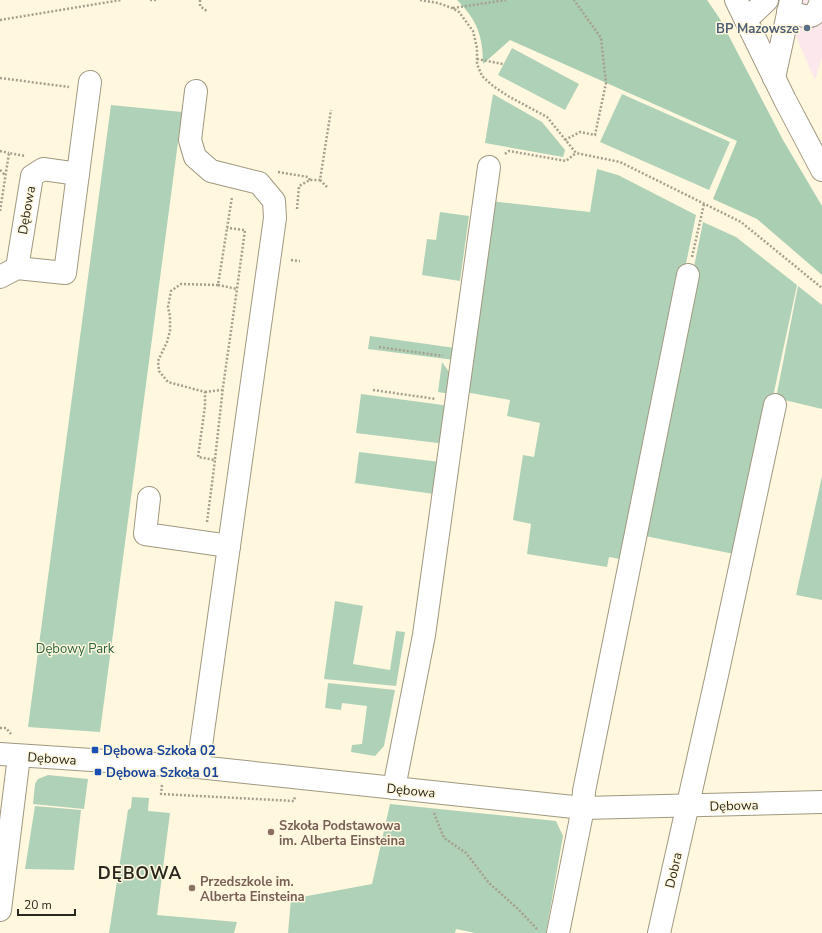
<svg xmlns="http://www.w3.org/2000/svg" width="822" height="933" font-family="'Nunito Sans',sans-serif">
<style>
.industrial{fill:#fce7ed}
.green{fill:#afd1b7}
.forest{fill:#a9ceb2}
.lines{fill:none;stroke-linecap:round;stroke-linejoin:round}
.minor-casing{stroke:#9f9880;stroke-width:24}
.path{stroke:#a5a08d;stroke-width:2.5;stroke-dasharray:2 2;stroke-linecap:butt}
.minor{stroke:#fff;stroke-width:22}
.service-dot{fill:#5c6f8a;stroke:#fff8de;stroke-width:1.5}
.transit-dot{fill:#1a4fb4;stroke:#fff8de;stroke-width:1.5}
.education-dot{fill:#8d6e63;stroke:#fff8de;stroke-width:1.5}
.labels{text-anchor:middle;stroke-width:3;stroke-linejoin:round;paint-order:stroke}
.service-label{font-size:13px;font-weight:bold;fill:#4e5e75;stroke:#fff8de;text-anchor:end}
.street-label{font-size:13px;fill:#29271d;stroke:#fff8de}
.park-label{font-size:13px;fill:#2a623d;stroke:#fff8de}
.transit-label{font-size:13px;font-weight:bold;fill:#164399;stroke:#fff8de;text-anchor:start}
.education-label{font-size:13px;font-weight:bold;fill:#785e54;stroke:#fff8de;text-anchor:start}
.district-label{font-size:17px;font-weight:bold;letter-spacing:1px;fill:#29271d;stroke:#fff8de}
</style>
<rect width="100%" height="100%" fill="#fff8de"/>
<path class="industrial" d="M780 0H822V57L815 80Z"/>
<g class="green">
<path d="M512 48 579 84 565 110 498 75Z"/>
<path d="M493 94 542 122 565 150 563 157 485 143Z"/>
<path d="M622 94 730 142 709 190 600 142Z"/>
<path d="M111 105 182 112 100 732 28 727Z"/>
<path d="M597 169 618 175 696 215 625 560 609 557 607 567 527 554 531 524 513 520 523 455 534 457 540 423 507 416 510 400 465 392 490 201 590 212Z"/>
<path d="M440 212 469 216 460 281 422 275 427 239 436 240Z"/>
<path d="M703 222 736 237 797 285 739 555 640 535Z"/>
<path d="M798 286 822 305V409L776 398Z"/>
<path d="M370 336 455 348 454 360 368 349Z"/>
<path d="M442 362 452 376 450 394 438 392Z"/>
<path d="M361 394 450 406 446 444 356 433Z"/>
<path d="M359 452 440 462 434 494 355 483Z"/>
<path d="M822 476V600L796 595Z"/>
<path d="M335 601 363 606 353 664 390 670 396 631 405 632 396 686 324 679Z"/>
<path d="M328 683 395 690 384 746 375 756 351 752 352 745 362 744 367 706 342 703 341 710 325 708Z"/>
<path d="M48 775 88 779 84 809 33 804 35 784 38 779Z"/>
<path d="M132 797 149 798 148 811 170 813 157 915 237 922 234 933H109L128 810 131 808Z"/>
<path d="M390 804 556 821 563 836 546 933H475L456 929 455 933H288L291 899 372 884Z"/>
<path d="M35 806 81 810 74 870 25 869Z"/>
</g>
<path class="forest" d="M457 0H707L720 19 783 140 822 206V275L757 219 713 199 737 141 510 40 483 64C483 36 477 20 457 0Z"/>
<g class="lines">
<g class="minor-casing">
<g id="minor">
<path d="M736 0 785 100 822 170"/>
<path d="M788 12C807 16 815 23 821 0"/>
<path d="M746 20 767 0"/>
<path d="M774 78 791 0"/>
<path d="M196 91 190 140 195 157 211 171 259 183 274 201 275 218 198 767"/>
<path d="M17 268 32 176 43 169 78 174"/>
<path d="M0 277 17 268 65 273 90 82"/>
<path d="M149 498 145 534 229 546"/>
<path d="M0 754 198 767 583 808 822 802"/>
<path d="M394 788 424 635 489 167"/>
<path d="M0 910 19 756"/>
<path d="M558 933 583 808 584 791 688 275"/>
<path d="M659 933 717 675 775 405"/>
</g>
</g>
<g class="path">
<path d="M150 0H158"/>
<path d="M200 0V6L208 12"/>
<path d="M420 0 438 3 452 8 459 12 473 31 477 48V64L482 76 493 86 508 96 547 117 576 153 620 162 741 222 822 288"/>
<path d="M453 8 506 0"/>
<path d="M0 20 121 0"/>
<path d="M477 59 503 64"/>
<path d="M0 78 69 87"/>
<path d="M565 140 580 132 595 135 606 83 601 38 574 0"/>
<path d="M0 151 9 153"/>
<path d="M505 154 509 151 566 161 576 153"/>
<path d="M0 170 5 175"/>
<path d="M278 172 308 177 310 180"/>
<path d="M320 180 327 187"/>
<path d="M297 209 299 186 310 180H320L331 110"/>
<path d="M0 211 9 153 25 156"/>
<path d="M692 257 704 204"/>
<path d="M291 260 300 261"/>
<path d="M218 285 237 289 245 230 227 228"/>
<path d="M379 347 443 356"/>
<path d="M373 390 436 399"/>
<path d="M205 392 222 390"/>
<path d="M215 459 223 387 237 289"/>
<path d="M207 522 215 460 198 457 205 406V392L168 382 159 371 158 361 167 342 170 331V316L168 307 171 291 181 284 218 285 232 197"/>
<path d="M0 728H6L11 734"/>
<path d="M162 785 161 794 294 801 295 797"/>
<path d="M434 813 444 838 466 853 489 883 518 909 538 930"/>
</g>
<use href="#minor" class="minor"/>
</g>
<circle class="service-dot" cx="807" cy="28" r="4"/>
<g class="transit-dot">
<rect x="91" y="746" width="8" height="8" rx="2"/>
<rect x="94" y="768" width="8" height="8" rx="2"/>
</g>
<g class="education-dot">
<circle cx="271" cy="832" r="4"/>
<circle cx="192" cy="888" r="4"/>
</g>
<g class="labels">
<g class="service-label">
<text x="799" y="33">BP Mazowsze</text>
</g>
<g class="street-label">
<text transform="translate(26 210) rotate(-80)" y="5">Dębowa</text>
<text transform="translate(52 758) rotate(4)" y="5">Dębowa</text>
<text transform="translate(411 790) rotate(6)" y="5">Dębowa</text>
<text transform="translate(734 805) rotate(-2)" y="5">Dębowa</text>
<text transform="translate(673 870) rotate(-77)" y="5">Dobra</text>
</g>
<g class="park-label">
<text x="75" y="653">Dębowy Park</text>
</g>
<g class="transit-label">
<text x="103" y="755">Dębowa Szkoła 02</text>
<text x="106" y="777">Dębowa Szkoła 01</text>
</g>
<g class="education-label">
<text x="279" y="830">Szkoła Podstawowa<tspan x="279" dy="15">im. Alberta Einsteina</tspan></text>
<text x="200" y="886">Przedszkole im.<tspan x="200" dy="15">Alberta Einsteina</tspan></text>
</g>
<g class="district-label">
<text x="140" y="879">DĘBOWA</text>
</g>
</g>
<path d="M18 909v6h57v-6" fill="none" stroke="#29271d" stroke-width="2"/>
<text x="24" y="909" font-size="12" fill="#29271d" stroke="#fff8de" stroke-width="3" paint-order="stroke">20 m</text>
</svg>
